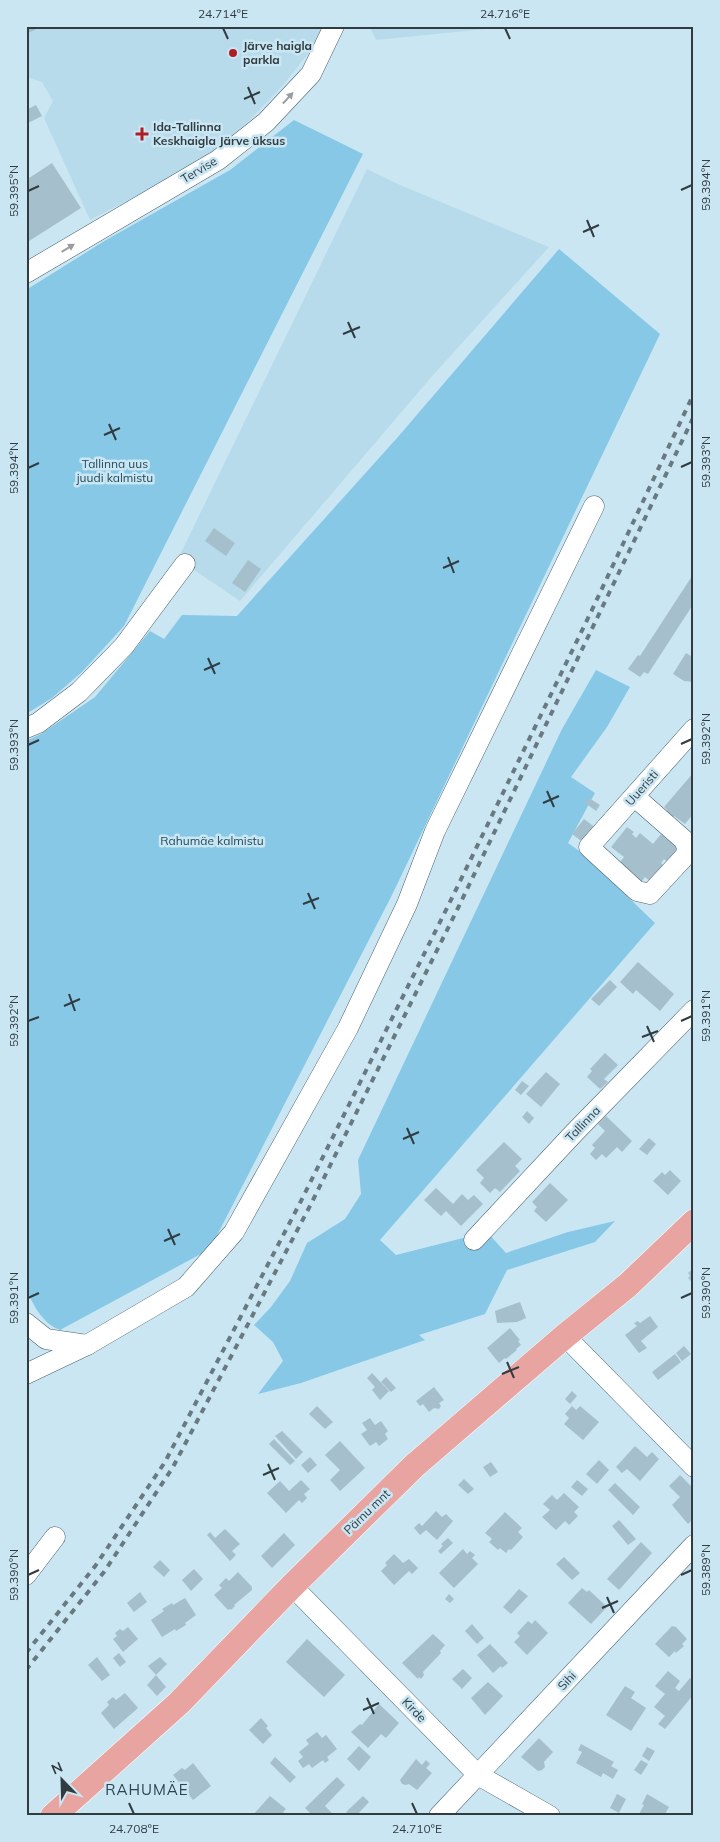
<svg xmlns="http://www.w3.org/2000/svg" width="720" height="1842" font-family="Mulish,sans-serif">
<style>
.built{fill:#b7dbeb}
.green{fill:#86c8e6}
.building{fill:#a5c0cc}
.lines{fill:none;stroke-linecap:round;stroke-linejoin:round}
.minor-casing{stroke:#4b636e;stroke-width:21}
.major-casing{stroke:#fff;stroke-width:26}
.minor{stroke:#fff;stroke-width:20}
.major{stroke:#e8a4a0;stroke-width:25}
.rail{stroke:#687981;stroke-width:4;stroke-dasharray:6 6;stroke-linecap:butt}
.oneway{fill:#989ea0}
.ticks{fill:none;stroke:#313c41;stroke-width:2}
.poi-dot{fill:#af1d24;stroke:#cae6f3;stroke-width:2}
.labels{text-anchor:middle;stroke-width:5;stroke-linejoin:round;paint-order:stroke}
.poi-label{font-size:12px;font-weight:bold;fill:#313c41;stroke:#cae6f3;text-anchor:start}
.street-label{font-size:12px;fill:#313c41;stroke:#cae6f3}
.park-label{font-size:12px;fill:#234c5d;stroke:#cae6f3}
.quarter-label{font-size:15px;letter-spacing:1px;fill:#2c434e;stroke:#cae6f3}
.neatline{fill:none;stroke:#313c41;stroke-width:2}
.ticks-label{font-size:12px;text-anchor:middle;fill:#313c41}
</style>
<rect width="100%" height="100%" fill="#cae6f3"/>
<g class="built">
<path d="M26 26H323L314 46 284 84 251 119 215 150 176 175 90 220 44 118 53 101 42 82 26 77Z"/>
<path d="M369 26H515L376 40Z"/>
<path d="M367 169 400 185 549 247 434 374 240 601 178 559Z"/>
</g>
<g class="green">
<path d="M294 120 363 154 124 626 82 672 52 698 26 714V290L106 240 230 170Z"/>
<path d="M559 249 660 334 392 895 210 1249 60 1330C42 1323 33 1305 26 1288V741L41 734 95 697 150 631 164 639 182 615 237 616 397 438Z"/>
<path d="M596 670 630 687 607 727 571 777 595 793 568 843 582 853 655 923 380 1240 396 1255 487 1232 506 1253 568 1232 615 1221 595 1242 507 1270 485 1314 419 1335 425 1340 301 1383 258 1394 283 1361 273 1342 254 1325 271 1307 290 1281 307 1243 345 1219 361 1194 358 1160 562 729Z"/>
</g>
<g class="building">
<path d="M26 26H43L26 34Z"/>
<path d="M36 105 42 116 26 124V110Z"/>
<path d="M52 163 81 208 26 243V180Z"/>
<path d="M214 528 235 543 226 556 205 541Z"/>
<path d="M248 560 261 569 245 592 232 583Z"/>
<path d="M694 573V603L648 674 644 672 640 677 628 669 638 655 640 656Z"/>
<path d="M686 653 694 658V682L684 681 673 674Z"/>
<path d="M694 772V813L685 824 674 816 673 817 666 812 667 810 664 807Z"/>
<path d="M589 798 600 805 596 811 585 803Z"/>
<path d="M584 819 596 828 584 843 572 834Z"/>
<path d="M627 827 634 832 632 834 636 838 640 833 653 844 661 834 680 850 669 863 664 859 661 863 664 866 651 882 645 877 641 882 621 865 623 864 620 862 624 857 611 847Z"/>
<path d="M638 962 674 994 660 1011 636 990 633 994 620 982Z"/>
<path d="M610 980 617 987 599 1006 591 999Z"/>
<path d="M605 1053 618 1065 604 1079 608 1082 600 1089 587 1077 592 1071 590 1069Z"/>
<path d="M546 1072 560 1084 541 1107 526 1094Z"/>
<path d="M522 1081 529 1086 521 1095 515 1090Z"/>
<path d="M527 1111 534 1118 529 1124 522 1117Z"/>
<path d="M606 1116 632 1141 622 1152 617 1147 606 1158 602 1154 596 1160 590 1154 595 1148 592 1145 605 1131 598 1124Z"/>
<path d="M649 1138 656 1144 647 1155 639 1149Z"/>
<path d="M504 1142 522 1159 515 1166 520 1171 500 1192 495 1188 490 1193 480 1183 484 1178 476 1170Z"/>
<path d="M670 1170 681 1181 668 1195 653 1181 662 1172 665 1175Z"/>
<path d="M550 1183 568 1200 546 1222 534 1211 537 1207 532 1202Z"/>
<path d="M436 1188 453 1204 462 1194 468 1200 474 1195 483 1204 461 1226 446 1211 441 1216 424 1200Z"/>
<path d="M694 1268V1284L688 1278 690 1276 688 1273Z"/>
<path d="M520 1302 526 1318 517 1322 497 1323 495 1311Z"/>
<path d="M650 1316 658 1327 641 1341 647 1348 639 1353 625 1335 637 1326 634 1323 638 1321 640 1323Z"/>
<path d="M510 1328 520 1340 518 1341 521 1345 516 1349 517 1350 506 1359 505 1358 499 1363 487 1348Z"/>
<path d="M684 1346 691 1354 682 1361 676 1353Z"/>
<path d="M675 1354 681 1362 658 1380 652 1372Z"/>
<path d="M372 1373 389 1391 380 1400 372 1390 375 1387 367 1378Z"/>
<path d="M386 1377 396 1388 391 1392 381 1382Z"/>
<path d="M434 1387 444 1400 439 1403 441 1406 439 1409 434 1408 429 1412 423 1404 420 1406 416 1401Z"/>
<path d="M572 1391 577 1396 570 1404 565 1399Z"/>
<path d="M317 1406 333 1422 325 1429 309 1414Z"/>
<path d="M572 1406 576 1410 580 1406 599 1422 583 1440 564 1424 569 1418 565 1414Z"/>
<path d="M370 1418 375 1425 381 1421 388 1431 385 1434 388 1439 379 1446 376 1442 370 1446 361 1434 367 1430 362 1423Z"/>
<path d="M282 1431 303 1452 296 1459 275 1436Z"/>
<path d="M274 1439 295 1461 290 1465 269 1444Z"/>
<path d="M340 1441 365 1468 340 1491 330 1480 340 1470 325 1455Z"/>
<path d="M635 1446 647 1457 652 1452 659 1459 640 1481 627 1469 622 1473 616 1467Z"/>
<path d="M310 1457 317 1465 308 1473 301 1465Z"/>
<path d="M599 1460 609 1470 597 1484 586 1474Z"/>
<path d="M491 1462 498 1472 490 1477 483 1467Z"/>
<path d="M680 1475 694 1489V1518L688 1524 672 1505 680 1497 669 1486Z"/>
<path d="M464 1479 474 1489 468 1494 458 1485Z"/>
<path d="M301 1480 310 1489 304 1494 307 1498 302 1503 299 1500 286 1513 267 1493 280 1481 289 1491Z"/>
<path d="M577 1480 588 1489 582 1496 571 1487Z"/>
<path d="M615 1483 640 1507 633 1515 608 1490Z"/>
<path d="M564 1493 579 1507 574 1512 578 1516 569 1525 565 1521 556 1530 542 1517 550 1510 543 1504 552 1495 557 1500Z"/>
<path d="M436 1511 442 1517 446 1514 453 1521 437 1540 426 1530 420 1535 414 1528 419 1523 422 1526Z"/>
<path d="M505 1512 522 1528 518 1532 523 1537 511 1550 509 1549 506 1553 500 1548 498 1550 489 1542 492 1539 485 1533Z"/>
<path d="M619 1520 636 1539 628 1545 612 1526Z"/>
<path d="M225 1529 240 1544 232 1551 236 1555 230 1561 207 1535 210 1532 215 1538Z"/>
<path d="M284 1533 295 1545 272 1568 261 1556Z"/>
<path d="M448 1538 453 1543 441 1554 438 1551 443 1546 441 1544Z"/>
<path d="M641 1542 652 1553 619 1590 607 1579Z"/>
<path d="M463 1549 467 1554 470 1551 475 1555 472 1558 478 1564 454 1588 439 1573Z"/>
<path d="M394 1554 403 1563 409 1559 418 1568 412 1574 409 1571 394 1585 381 1571 387 1565 385 1563Z"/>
<path d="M564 1557 580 1573 572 1580 556 1564Z"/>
<path d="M160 1560 170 1570 164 1577 153 1567Z"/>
<path d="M194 1569 203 1579 191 1591 182 1580Z"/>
<path d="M238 1572 252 1587V1590L234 1605 235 1606 231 1610 230 1609 228 1610 214 1595 222 1588 219 1585 226 1578 229 1581Z"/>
<path d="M582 1588 587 1592 589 1590 607 1607 591 1624 568 1603Z"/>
<path d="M519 1589 528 1596 511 1614 503 1607Z"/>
<path d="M140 1592 147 1602 134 1612 127 1603Z"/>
<path d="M449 1594 454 1599 450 1603 445 1599Z"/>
<path d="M185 1598 196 1615 185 1623 186 1625 176 1631 175 1629 162 1637 151 1620 164 1611 162 1609 172 1603 173 1605Z"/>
<path d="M535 1620 548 1633 527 1655 514 1642 520 1636 517 1633 528 1621 532 1624Z"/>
<path d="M472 1624 484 1638 477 1644 465 1631Z"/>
<path d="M672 1626 676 1627 687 1639 682 1644 684 1646 676 1653 675 1651 669 1657 655 1644Z"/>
<path d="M128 1627 138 1639 123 1652 113 1639 117 1636 115 1633 120 1629 123 1631Z"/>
<path d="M433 1634 445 1645 440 1651 441 1653 423 1672 424 1675 421 1679 419 1677 418 1679 402 1663Z"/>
<path d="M307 1639 345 1675 324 1697 286 1662Z"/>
<path d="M490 1644 508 1663 502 1668 501 1666 493 1673 477 1655Z"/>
<path d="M119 1653 126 1662 120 1667 113 1658Z"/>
<path d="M97 1657 110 1675 102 1681 88 1665Z"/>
<path d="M160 1657 167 1664 156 1675 148 1666Z"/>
<path d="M463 1669 472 1678 462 1689 452 1679Z"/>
<path d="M668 1671 680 1681 675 1688 679 1691 690 1678 694 1681V1694L665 1729 658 1724 665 1716 654 1707 665 1694 655 1686Z"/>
<path d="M156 1675 166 1687 157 1696 147 1685Z"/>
<path d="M488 1682 503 1696 485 1715 471 1698Z"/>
<path d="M625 1686 635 1692 631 1698 646 1708 631 1731 606 1715Z"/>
<path d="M125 1693 138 1708 114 1729 101 1713 109 1705 107 1702 113 1697 116 1700Z"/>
<path d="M379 1704 399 1723 386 1738 381 1734 368 1748 351 1732 360 1724 362 1725Z"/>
<path d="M261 1718 268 1726 266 1728 272 1735 263 1744 249 1730Z"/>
<path d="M317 1732 322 1738 326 1735 337 1749 327 1757 329 1760 325 1763 323 1760 312 1768 309 1764 303 1768 298 1761 303 1757 299 1752 309 1744 306 1740Z"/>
<path d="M539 1738 553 1752 544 1762 545 1767 542 1770 538 1771 521 1757Z"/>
<path d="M581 1744 614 1762 611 1766 618 1770 613 1779 603 1773 601 1777 576 1763 582 1752 578 1750Z"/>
<path d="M359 1746 371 1757 359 1771 347 1759Z"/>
<path d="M647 1747 655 1751 649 1761 642 1756Z"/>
<path d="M275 1757 296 1777 290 1783 270 1763Z"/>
<path d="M416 1759 422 1765 426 1760 430 1764 426 1768 432 1773 417 1790 409 1784 406 1785 402 1784 400 1780Z"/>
<path d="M641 1760 648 1764 641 1775 634 1770Z"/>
<path d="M193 1763 211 1786 193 1800 173 1775 182 1768 185 1770Z"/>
<path d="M337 1777 345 1785 325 1806 335 1816H313L305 1808Z"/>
<path d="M617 1794 626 1799 619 1813 610 1808Z"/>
<path d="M647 1794 669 1807 664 1816 639 1814 644 1805 642 1804Z"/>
<path d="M270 1796 286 1809 283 1812 287 1816H252Z"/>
<path d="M363 1796 369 1802 356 1816H350L346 1812Z"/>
</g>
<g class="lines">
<g class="minor-casing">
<g id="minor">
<path d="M26 273 218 160 266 122 311 74 334 26"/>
<path d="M26 728 38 723 79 692 124 646 185 564"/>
<path d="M635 797 684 840 687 847 686 855 650 894 637 891 589 847 694 729"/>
<path d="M474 1240 574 1133 694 1010"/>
<path d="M26 1323 46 1339 87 1345"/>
<path d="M565 1336 694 1467"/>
<path d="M26 1374 87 1345 186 1287 234 1232 348 1028 407 904 435 831 594 506"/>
<path d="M26 1575 55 1537"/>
<path d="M292 1586 478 1775 550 1816"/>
<path d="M439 1816 694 1545"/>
</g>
</g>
<g class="major-casing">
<path id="major" d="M53 1816 179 1703 292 1586 414 1466 565 1336 628 1285 694 1222"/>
</g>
<use href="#minor" class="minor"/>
<use href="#major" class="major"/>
<g class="rail">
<path d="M26 1653 96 1565 165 1462 301 1201 448 906 591 612 694 393"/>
<path d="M26 1670 104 1572 173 1467 311 1204 458 908 694 416"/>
</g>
</g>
<defs><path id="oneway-solid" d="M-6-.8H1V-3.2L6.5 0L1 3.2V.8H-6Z" transform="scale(1.25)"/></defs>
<g class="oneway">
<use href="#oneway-solid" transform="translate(288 98) rotate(-47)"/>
<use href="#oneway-solid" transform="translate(68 248) rotate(-31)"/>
</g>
<path class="ticks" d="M223 28 228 39M505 28 510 39M248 87 255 104M244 99 260 92M681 190 692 185M28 191 39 186M587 220 594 237M583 232 599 225M348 322 355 338M343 334 360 327M109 424 116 440M104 435 120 428M681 467 692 462M28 468 39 463M448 557 454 573M443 568 459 561M208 658 215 674M204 670 220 663M681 744 692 739M28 745 39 740M547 791 554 807M543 803 559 796M308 893 315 909M303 904 319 898M69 994 75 1011M64 1006 80 999M28 1021 39 1017M681 1021 692 1016M647 1026 654 1042M642 1037 658 1031M407 1128 414 1144M403 1139 419 1132M168 1229 175 1245M164 1241 180 1234M28 1298 39 1293M681 1298 692 1293M507 1362 514 1378M502 1374 519 1367M268 1464 275 1480M263 1475 279 1468M28 1575 39 1570M681 1575 692 1570M607 1597 614 1613M602 1608 618 1601M367 1698 374 1714M363 1710 379 1703M129 1803 134 1814M412 1803 417 1814"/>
<g class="poi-dot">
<circle cx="233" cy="53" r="5"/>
<path d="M139.5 126.5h5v5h5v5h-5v5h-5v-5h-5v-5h5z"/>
</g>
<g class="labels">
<g class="poi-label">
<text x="243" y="50">Järve haigla<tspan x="243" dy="14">parkla</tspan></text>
<text x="153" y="131">Ida-Tallinna<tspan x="153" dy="14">Keskhaigla Järve üksus</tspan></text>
</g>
<g class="street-label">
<text transform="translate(199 170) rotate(-31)" y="4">Tervise</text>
<text transform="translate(642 788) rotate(-49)" y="4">Uueristi</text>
<text transform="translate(583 1124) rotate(-46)" y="4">Tallinna</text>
<text transform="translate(367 1512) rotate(-44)" y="4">Pärnu mnt</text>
<text transform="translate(567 1681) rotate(-47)" y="4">Sihi</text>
<text transform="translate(414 1710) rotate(46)" y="4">Kirde</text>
</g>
<g class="park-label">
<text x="115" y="468">Tallinna uus<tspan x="115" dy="14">juudi kalmistu</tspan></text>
<text x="212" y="845">Rahumäe kalmistu</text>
</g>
<g class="quarter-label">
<text x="147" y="1795">RAHUMÄE</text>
</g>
</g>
<rect width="720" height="1842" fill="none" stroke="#cae6f3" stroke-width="55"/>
<g transform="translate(62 1780) rotate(337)" stroke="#cae6f3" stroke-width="4" paint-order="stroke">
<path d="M0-4L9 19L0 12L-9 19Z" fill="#313c41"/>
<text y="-8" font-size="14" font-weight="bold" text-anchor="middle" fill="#313c41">N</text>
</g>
<rect x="28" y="28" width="664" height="1786" class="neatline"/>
<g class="ticks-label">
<text x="223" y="18">24.714°E</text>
<text x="505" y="18">24.716°E</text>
<text transform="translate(706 185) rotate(-90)" y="4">59.394°N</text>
<text transform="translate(14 191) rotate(-90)" y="4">59.395°N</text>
<text transform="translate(706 462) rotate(-90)" y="4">59.393°N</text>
<text transform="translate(14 468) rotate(-90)" y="4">59.394°N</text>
<text transform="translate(706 739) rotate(-90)" y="4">59.392°N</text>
<text transform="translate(14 745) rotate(-90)" y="4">59.393°N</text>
<text transform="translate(706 1016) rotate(-90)" y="4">59.391°N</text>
<text transform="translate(14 1021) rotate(-90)" y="4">59.392°N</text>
<text transform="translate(706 1293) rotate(-90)" y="4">59.390°N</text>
<text transform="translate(14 1298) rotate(-90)" y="4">59.391°N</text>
<text transform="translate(706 1570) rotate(-90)" y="4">59.389°N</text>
<text transform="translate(14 1575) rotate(-90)" y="4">59.390°N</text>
<text x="134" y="1833">24.708°E</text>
<text x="417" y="1833">24.710°E</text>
</g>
</svg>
